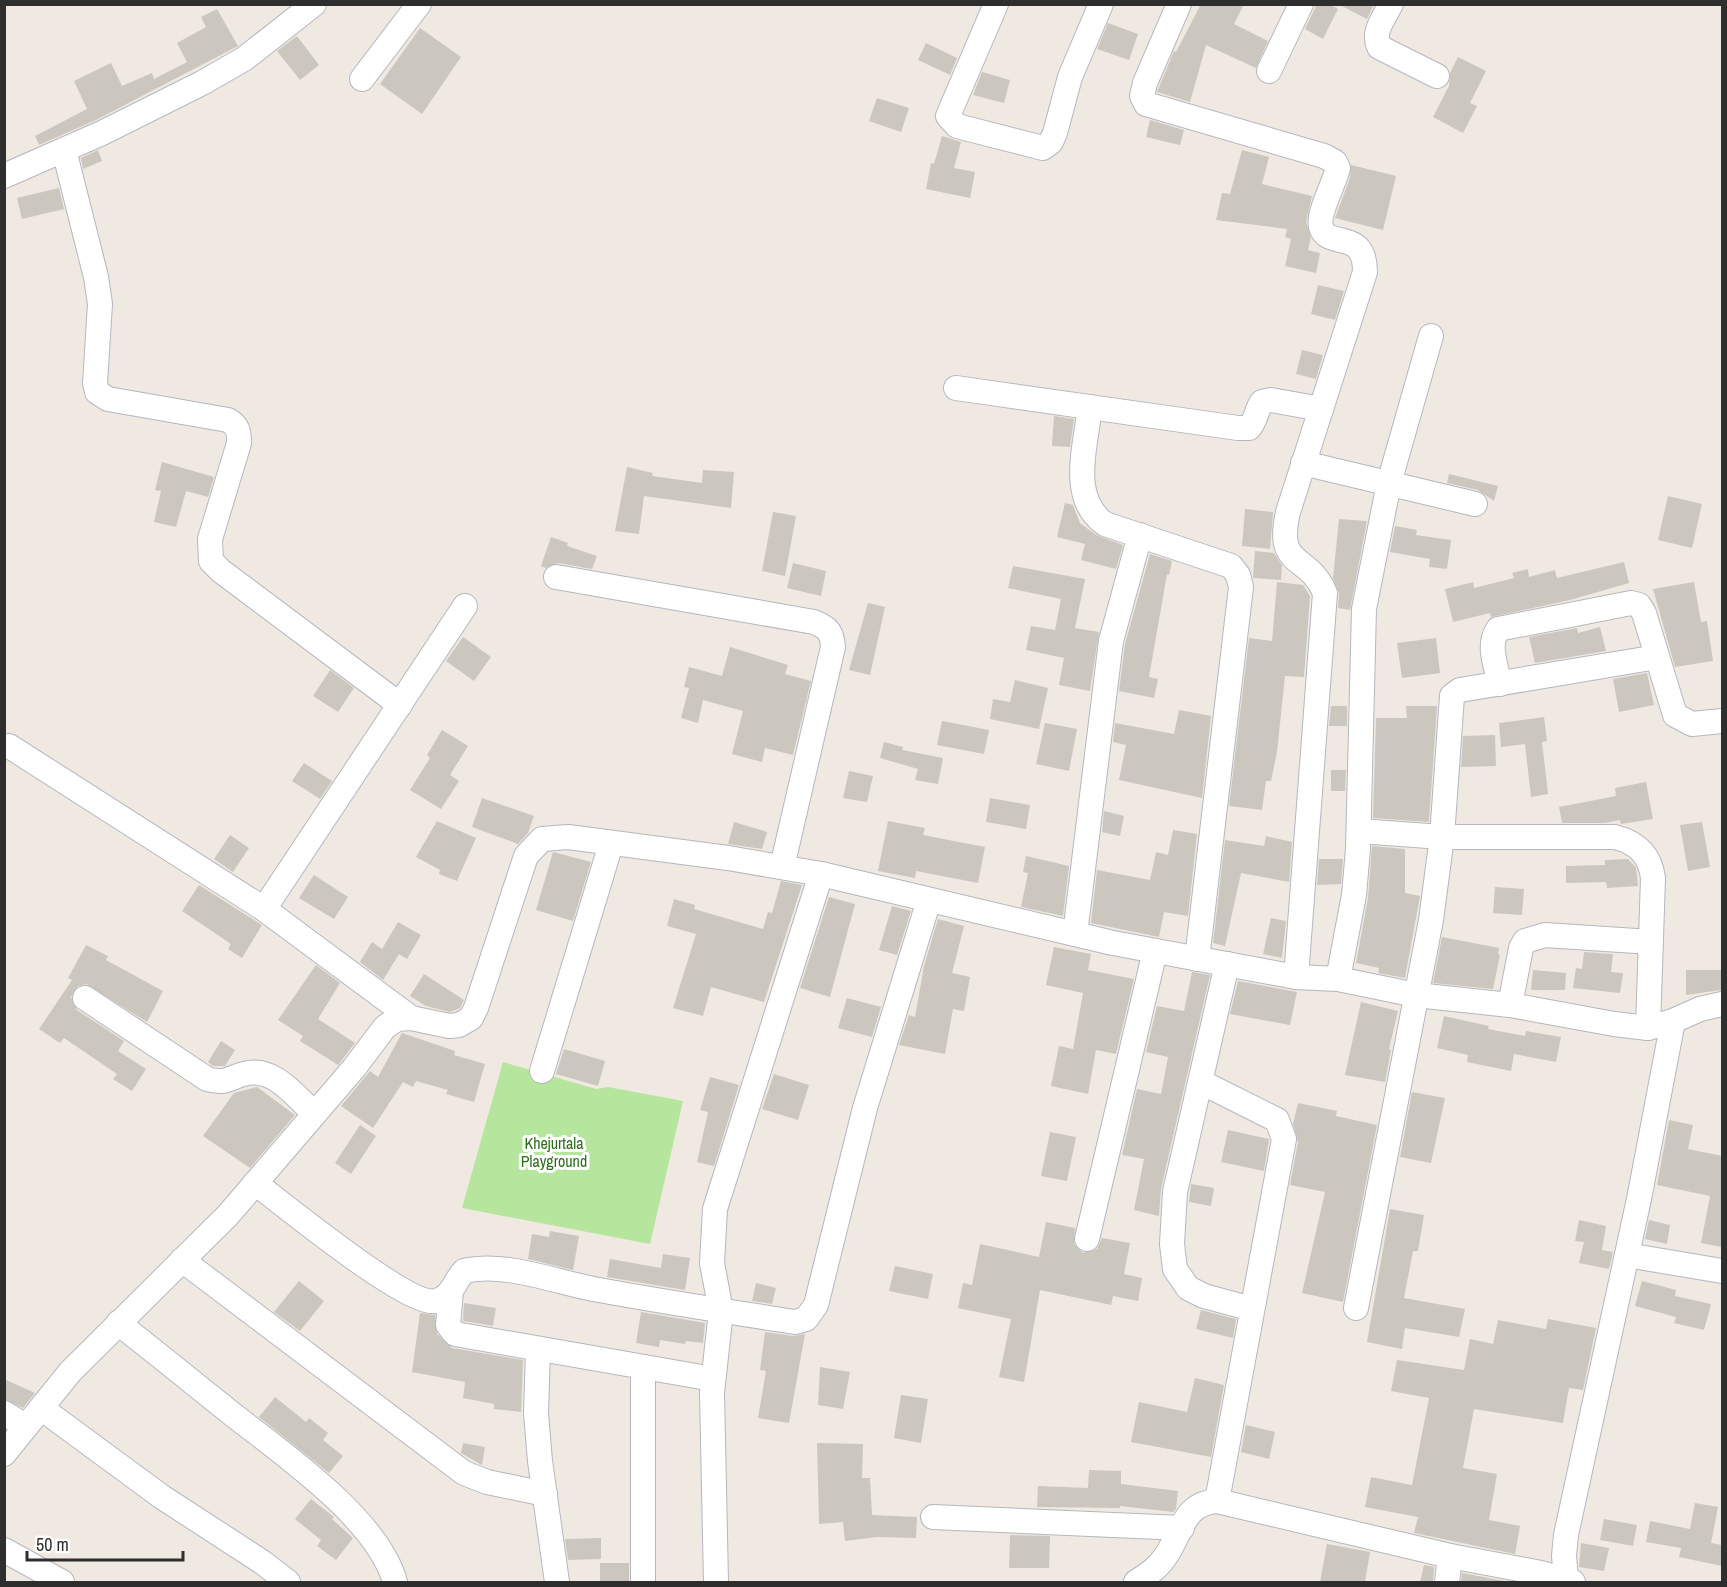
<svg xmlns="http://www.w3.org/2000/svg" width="1727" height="1587" font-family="'Archivo Narrow',sans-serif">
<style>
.green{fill:#b6e59e}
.building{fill:#cbc7bf}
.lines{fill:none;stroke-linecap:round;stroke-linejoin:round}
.minor-casing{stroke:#b4b7c1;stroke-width:26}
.minor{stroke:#fff;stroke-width:24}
.labels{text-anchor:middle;stroke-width:6;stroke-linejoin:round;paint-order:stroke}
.park-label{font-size:16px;fill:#2c6e1b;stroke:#fff}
</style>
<rect width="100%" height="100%" fill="#efe9e1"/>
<path class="green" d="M503 1062 596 1089 608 1087 683 1101 650 1244 462 1208Z"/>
<g class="building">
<path d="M1201 4H1244L1234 24 1268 41 1256 68 1206 45 1190 102 1157 92 1174 51 1176 52Z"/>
<path d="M1317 4H1329L1338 9 1323 39 1305 29Z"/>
<path d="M1338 4H1374L1367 19Z"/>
<path d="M217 9 238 46 236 47 96 120 39 145 35 136 87 109 74 81 111 63 122 86 152 73 154 79 187 62 177 43 206 27 201 17Z"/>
<path d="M1108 23 1138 34 1129 60 1097 49Z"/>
<path d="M420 28 461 57 422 114 380 84Z"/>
<path d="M297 36 319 65 300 80 277 51Z"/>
<path d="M926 43 957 58 950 75 918 60Z"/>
<path d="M1458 57 1486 71 1470 103 1477 106 1463 133 1433 117 1449 86 1450 73Z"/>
<path d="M982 72 1010 80 1004 103 973 95Z"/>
<path d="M877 98 909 108 901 132 869 121Z"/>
<path d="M1150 120 1184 130 1180 145 1146 137Z"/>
<path d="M942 136 961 142 954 168 975 172 970 198 926 189 931 163 934 164Z"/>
<path d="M98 150 102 161 83 169 81 158Z"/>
<path d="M1242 150 1269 157 1262 184 1312 196 1306 222 1311 237 1308 250 1320 253 1316 273 1285 266 1291 239 1285 237 1287 229 1216 220 1222 193 1230 194Z"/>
<path d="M1351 165 1396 176 1383 230 1335 218 1350 178Z"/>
<path d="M59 188 64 209 22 219 17 198Z"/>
<path d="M1318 285 1344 291 1335 320 1311 314Z"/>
<path d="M1302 350 1323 355 1316 379 1296 374Z"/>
<path d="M1054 416 1074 419 1070 447 1052 446Z"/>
<path d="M162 462 214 477 208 497 186 491 176 527 154 522 161 491 155 490Z"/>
<path d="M627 467 653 473 652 476 702 483 703 470 734 472 731 508 644 496 639 534 615 531Z"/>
<path d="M1449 474 1498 486 1494 501 1478 490 1447 483Z"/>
<path d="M1668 496 1702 504 1692 548 1658 540Z"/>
<path d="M1065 503 1073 505 1080 523 1096 535 1123 545 1116 569 1081 560 1085 544 1057 537Z"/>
<path d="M1245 509 1273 512 1270 549 1242 546Z"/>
<path d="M773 512 796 516 785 576 762 571Z"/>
<path d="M1339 519 1367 521 1350 610 1338 608 1339 593 1333 578Z"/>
<path d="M1395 526 1417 530 1416 535 1451 540 1447 569 1429 567 1430 559 1390 552Z"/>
<path d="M551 537 568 543 567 546 597 556 592 569 558 563 545 568 541 566Z"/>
<path d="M1255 551 1274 553 1282 565 1281 580 1253 578Z"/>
<path d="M1150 554 1172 561 1169 575 1167 574 1149 677 1158 679 1154 698 1119 691 1125 644Z"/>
<path d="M1624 562 1629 583 1570 600 1491 617 1490 613 1453 622 1445 589 1473 582 1474 588 1514 578 1512 573 1528 569 1529 577 1555 570 1557 578Z"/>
<path d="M793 563 826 571 821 596 787 588Z"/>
<path d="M1013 566 1085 579 1075 628 1099 632 1090 691 1059 685 1064 658 1026 650 1031 626 1055 630 1061 599 1008 588Z"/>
<path d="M1277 582 1303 585 1310 596 1304 677 1285 676 1277 752 1271 781H1266L1262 810 1229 806 1249 638 1272 641Z"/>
<path d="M1694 582 1701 622 1707 621 1713 661 1675 667 1653 589Z"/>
<path d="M868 603 885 607 870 675 849 670Z"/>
<path d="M1600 627 1606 651 1535 663 1529 637 1577 628 1578 633Z"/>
<path d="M463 637 491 657 474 681 446 661Z"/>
<path d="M1436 638 1440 673 1402 678 1397 643Z"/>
<path d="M730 647 788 665 785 674 811 681 793 755 765 748 762 762 732 754 743 711 703 700 698 723 681 718 689 688 684 687 689 667 722 676Z"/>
<path d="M330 670 354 688 338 712 313 696Z"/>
<path d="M1647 673 1654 705 1619 712 1613 679Z"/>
<path d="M1015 680 1048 688 1039 729 990 719 993 699 1010 702Z"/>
<path d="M1331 706H1347V726H1329Z"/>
<path d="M1406 706H1437L1429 822 1373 818 1376 718H1407Z"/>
<path d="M1179 710 1211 716 1202 798 1119 780 1126 745 1113 742 1115 723 1174 734Z"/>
<path d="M1544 717 1547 741 1542 742 1548 794 1531 797 1525 744 1501 747 1499 723Z"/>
<path d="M942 721 989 730 984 754 937 745Z"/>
<path d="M1045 723 1077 729 1069 771 1036 764Z"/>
<path d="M442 730 468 746 450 775 459 781 441 809 410 790 430 758 427 755Z"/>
<path d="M1495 735 1496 766 1461 767 1463 736Z"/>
<path d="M884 742 903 747 902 750 943 758 938 784 915 780 918 769 880 758Z"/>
<path d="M304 763 332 781 320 799 292 781Z"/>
<path d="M1331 770H1346L1345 791H1331Z"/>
<path d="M849 771 873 776 867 802 843 798Z"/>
<path d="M1646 782 1653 819 1621 824 1620 820 1605 823H1562L1559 807 1616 796 1615 788Z"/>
<path d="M482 798 534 816 528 833 518 844 472 827Z"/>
<path d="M990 798 1030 805 1026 829 986 822Z"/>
<path d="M1104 811 1124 816 1120 836 1102 832Z"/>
<path d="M437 821 476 838 457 881 439 874 440 870 416 857Z"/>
<path d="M888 821 925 828 923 835 985 847 978 883 916 871 915 878 878 871Z"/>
<path d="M734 822 767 832 762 849 728 844Z"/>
<path d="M1702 822 1710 867 1688 871 1680 825Z"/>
<path d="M1173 830 1197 834 1188 916 1164 912 1159 937 1091 923 1097 870 1150 880 1156 852 1168 855Z"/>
<path d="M230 835 249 848 233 872 214 859Z"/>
<path d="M1266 836 1292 842 1289 882 1241 873 1225 946 1213 943 1225 840 1264 846Z"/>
<path d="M1372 846 1405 849V893L1420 896 1405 978 1378 973 1379 968 1356 963 1368 898Z"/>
<path d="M553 852 591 862 573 921 536 910Z"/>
<path d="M1026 856 1069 866 1063 916 1021 907 1028 873 1023 872Z"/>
<path d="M1319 859H1343L1341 884 1317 885Z"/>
<path d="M1628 859 1636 868 1638 886 1607 888 1606 882 1566 883V866L1605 865V860Z"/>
<path d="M314 875 348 897 334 919 299 898Z"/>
<path d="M781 881 802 885 764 1002 711 987 703 1016 673 1008 696 934 667 926 674 899 695 905 694 909 763 929 768 912 772 913Z"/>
<path d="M199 885 262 925 242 958 228 949 231 944 182 911Z"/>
<path d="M1495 887 1524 889 1522 915 1493 913Z"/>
<path d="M829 897 855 904 830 997 800 988Z"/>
<path d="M892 906 911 911 897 955 879 950Z"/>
<path d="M1271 918 1286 921 1282 958 1263 954Z"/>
<path d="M938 919 964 926 952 973 970 977 964 1011 953 1009 945 1054 899 1045 909 1015 915 1017 924 966Z"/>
<path d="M398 922 421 935 407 959 399 954 383 980 360 962 372 942 382 949Z"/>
<path d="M1442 937 1499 948 1498 954 1500 955 1493 989 1433 983Z"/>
<path d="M86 945 108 956 106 960 163 991 147 1022 86 984 78 986 71 997 77 1010 124 1041 118 1051 146 1069 132 1091 113 1079 117 1074 64 1038 60 1043 39 1029 72 980 68 978Z"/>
<path d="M1054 947 1091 954 1088 970 1134 979 1116 1054 1096 1050 1088 1094 1051 1086 1059 1046 1073 1049 1083 993 1046 985Z"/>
<path d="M1584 952 1613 954 1611 972 1623 973 1620 993 1573 988 1576 968 1582 969Z"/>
<path d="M316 965 340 983 318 1019 355 1043 338 1065 300 1041 303 1036 278 1020Z"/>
<path d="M1533 970 1566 973 1565 990H1531Z"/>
<path d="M1686 970H1721V990L1686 995Z"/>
<path d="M1192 972 1210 975 1161 1189 1159 1216 1134 1210 1144 1159 1122 1155 1137 1089 1161 1094 1168 1057 1146 1052 1157 1006 1184 1011Z"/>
<path d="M424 974 464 1000 460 1008 450 1012 426 1006 410 996Z"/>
<path d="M1238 981 1297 992 1290 1025 1230 1014Z"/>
<path d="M847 998 881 1007 872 1037 838 1028Z"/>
<path d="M1361 1002 1398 1011 1389 1049 1391 1050 1385 1082 1345 1075Z"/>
<path d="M1444 1016 1489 1026 1488 1029 1525 1036 1526 1031 1561 1037 1556 1062 1514 1054 1511 1071 1467 1062 1468 1055 1437 1048Z"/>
<path d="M402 1033 455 1051 454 1055 485 1064 474 1102 446 1094 448 1090 416 1081 413 1087 403 1082 373 1128 341 1106 370 1071 378 1077Z"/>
<path d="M221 1041 235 1050 225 1066H213L208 1062Z"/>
<path d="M564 1049 605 1061 598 1086 556 1074Z"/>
<path d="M774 1074 809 1085 798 1120 762 1109Z"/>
<path d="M710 1077 739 1085 714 1166 697 1162 708 1112 700 1110Z"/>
<path d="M257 1087 295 1115 250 1168 203 1136 234 1093Z"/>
<path d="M1412 1092 1445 1098 1431 1163 1400 1157Z"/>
<path d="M1298 1103 1337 1111 1336 1116 1377 1125 1343 1302 1302 1293 1325 1192 1290 1185 1298 1142 1293 1124Z"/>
<path d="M1669 1120 1693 1125 1688 1149 1722 1156V1247L1701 1243 1710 1196 1657 1185Z"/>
<path d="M360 1125 376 1136 351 1174 335 1163Z"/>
<path d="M1228 1130 1269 1139 1264 1171 1221 1162Z"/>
<path d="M1050 1132 1076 1137 1067 1181 1041 1176Z"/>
<path d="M1191 1184 1214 1188 1211 1206 1189 1202Z"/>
<path d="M1390 1209 1424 1215 1418 1251H1413L1404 1298 1465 1309 1459 1337 1405 1328 1402 1349 1367 1342Z"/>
<path d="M1579 1220 1606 1226 1602 1250 1613 1252 1609 1269 1579 1263 1584 1242 1575 1241Z"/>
<path d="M1649 1220 1670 1225 1667 1244 1645 1239Z"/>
<path d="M1046 1222 1075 1228 1074 1244 1083 1253 1097 1249 1102 1238 1130 1243 1124 1274 1142 1278 1138 1301 1113 1296 1111 1305 1040 1290 1024 1382 999 1377 1011 1319 958 1308 963 1283 972 1285 980 1244 1039 1257Z"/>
<path d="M550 1231 579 1236 573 1270 528 1259 532 1234 549 1237Z"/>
<path d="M663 1254 690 1258 685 1290 607 1277 610 1259 661 1268Z"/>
<path d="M895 1266 933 1274 928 1299 889 1291Z"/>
<path d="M299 1281 324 1301 300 1331 274 1312Z"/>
<path d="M1642 1281 1676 1290 1675 1296 1711 1304 1704 1330 1674 1323 1676 1317 1635 1306Z"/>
<path d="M756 1283 776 1288 772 1304 752 1301Z"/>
<path d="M464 1303 496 1308 493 1326 463 1321Z"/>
<path d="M1201 1310 1236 1319 1233 1338 1196 1329Z"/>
<path d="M641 1312 705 1323 703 1343 686 1341 685 1344 660 1340 659 1347 636 1343Z"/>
<path d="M420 1313 435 1315 437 1334 452 1348 523 1360 521 1412 494 1409V1404L463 1398 465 1382 412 1372Z"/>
<path d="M1548 1319 1596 1328 1583 1390 1569 1388 1563 1423 1474 1409 1463 1468 1497 1474 1489 1520 1520 1526 1515 1554 1414 1533 1418 1517 1365 1507 1371 1477 1412 1485 1429 1398 1391 1391 1397 1360 1464 1370 1470 1339 1493 1344 1498 1320 1546 1329Z"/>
<path d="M765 1332 793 1336 805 1334 789 1423 758 1418 766 1371 760 1370Z"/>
<path d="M820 1367 850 1372 843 1409 818 1405Z"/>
<path d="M1195 1378 1224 1385 1211 1457 1131 1442 1139 1402 1187 1412Z"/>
<path d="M4 1379 35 1393 23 1408 4 1399Z"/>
<path d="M901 1395 928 1399 921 1443 894 1438Z"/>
<path d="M275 1397 306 1422 309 1418 328 1433 323 1440 343 1456 329 1473 259 1417Z"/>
<path d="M1246 1425 1275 1432 1269 1459 1241 1452Z"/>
<path d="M463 1443 485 1447 482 1465 461 1453Z"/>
<path d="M817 1443 863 1444 862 1478H870L872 1515 917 1517 916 1538 877 1537 845 1541 843 1522 819 1524Z"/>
<path d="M1089 1470 1121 1471V1484L1178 1491 1176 1509 1173 1512 1120 1506V1508L1037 1507 1038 1486 1088 1488Z"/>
<path d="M311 1499 334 1517 332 1519 353 1538 336 1560 317 1546 321 1540 295 1519Z"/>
<path d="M1695 1503 1718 1507 1711 1543 1722 1545V1566L1679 1557 1681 1548 1646 1542 1650 1521 1690 1529Z"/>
<path d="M1604 1519 1637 1525 1633 1546 1600 1540Z"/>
<path d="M1010 1535 1050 1536 1049 1568H1009Z"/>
<path d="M601 1538V1559L568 1560 565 1539Z"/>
<path d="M1581 1543 1609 1548 1604 1571 1579 1567Z"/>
<path d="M1327 1544 1370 1552 1365 1582H1320Z"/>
<rect x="600" y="1563" width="29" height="19"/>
<path d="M1424 1565 1434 1567 1433 1582H1420Z"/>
<path d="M1462 1573 1510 1582H1461Z"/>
</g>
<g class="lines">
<g class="minor-casing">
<g id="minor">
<path d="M996 4 948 116 957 126 1043 148 1051 142 1055 133 1070 77 1101 4"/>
<path d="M1179 4 1145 83 1142 96 1146 104 1324 156 1335 162 1338 168C1335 182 1317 214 1321 227 1328 250 1365 227 1365 272L1288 512C1275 570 1308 552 1325 593L1296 977"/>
<path d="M1391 4C1384 18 1372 32 1379 47L1437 76"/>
<path d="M1269 71 1301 4"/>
<path d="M362 79 419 4"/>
<path d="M64 150 96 277 100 304 95 383 97 392 108 399 228 420C238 426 239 431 239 443L210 539 211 561 221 571 400 705"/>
<path d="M4 176 102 133 202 83 244 59 314 4"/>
<path d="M956 388 1238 428H1249C1256 421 1256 410 1262 402L1271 400 1321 409"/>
<path d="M1090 407C1086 445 1068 498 1105 524L1231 566 1238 575 1241 587 1197 959"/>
<path d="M1303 463 1475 504"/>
<path d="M556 577 814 622C828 628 832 632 833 647L782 867"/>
<path d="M1500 684C1496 666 1487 645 1498 629L1631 603 1639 605 1644 613 1675 715 1692 724 1722 721"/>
<path d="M9 746 264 909 411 1018"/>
<path d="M1359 831 1442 837H1615C1638 843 1650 855 1653 878L1648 1028"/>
<path d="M264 909 465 606"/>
<path d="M1075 934 1111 641 1140 535"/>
<path d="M1227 964 1175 1192 1172 1244 1175 1269 1188 1288 1204 1296 1252 1309"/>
<path d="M1338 979 1354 895 1358 849 1364 609 1389 483 1431 336"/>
<path d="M85 998 207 1079C229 1085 230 1076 248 1073 275 1068 296 1097 314 1113"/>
<path d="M1510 1005 1521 948 1525 941 1545 935 1651 942"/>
<path d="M542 1071 611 844"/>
<path d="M1201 1082 1277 1120 1284 1139 1217 1501"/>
<path d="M255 1183C283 1204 408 1307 436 1301 452 1297 454 1282 464 1271 506 1261 557 1283 599 1290 664 1302 730 1312 795 1322L806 1319 816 1305 865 1108 929 900"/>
<path d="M1087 1239 1155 951"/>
<path d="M1627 1255 1722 1271"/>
<path d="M182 1260 464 1473 487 1482 545 1494"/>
<path d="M451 1291 448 1325 455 1334 713 1379"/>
<path d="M1356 1308 1431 920 1442 837 1452 696 1460 690 1657 657"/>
<path d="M118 1323C158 1354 197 1386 236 1417 286 1456 378 1520 395 1582"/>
<path d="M538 1349 536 1413 540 1461 557 1582"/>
<path d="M643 1367V1582"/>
<path d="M41 1408 162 1497 262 1562 288 1582"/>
<path d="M4 1413 25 1426"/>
<path d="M4 1454 70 1372 228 1215 354 1068 385 1027 397 1019 411 1018 449 1026 459 1025 471 1018 476 1008 526 856 542 839 568 837 728 858 821 874 1113 943 1296 977 1338 979 1416 995 1510 1005 1614 1024 1648 1028 1673 1021 1700 1009 1722 1004"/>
<path d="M933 1517 1182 1528"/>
<path d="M4 1550 62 1582"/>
<path d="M1566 1579 1564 1556 1566 1535 1639 1199 1673 1021"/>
<path d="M716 1582 712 1393 721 1311 712 1263 715 1209 821 874"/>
<path d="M1136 1582C1147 1575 1158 1568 1165 1557 1183 1532 1182 1504 1217 1501L1450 1556 1541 1573 1573 1582"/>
<path d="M1447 1582 1450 1556"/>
</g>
</g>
<use href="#minor" class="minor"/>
</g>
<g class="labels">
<g class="park-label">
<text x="554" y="1149">Khejurtala<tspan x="554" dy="18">Playground</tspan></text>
</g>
</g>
<rect width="1727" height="1587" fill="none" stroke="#2e2e2e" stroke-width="12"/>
<path d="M27 1551v9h156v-9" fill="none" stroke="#2e2e2e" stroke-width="3"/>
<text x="36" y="1551" font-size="18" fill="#2e2e2e" stroke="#ffffff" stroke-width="4.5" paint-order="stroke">50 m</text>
</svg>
